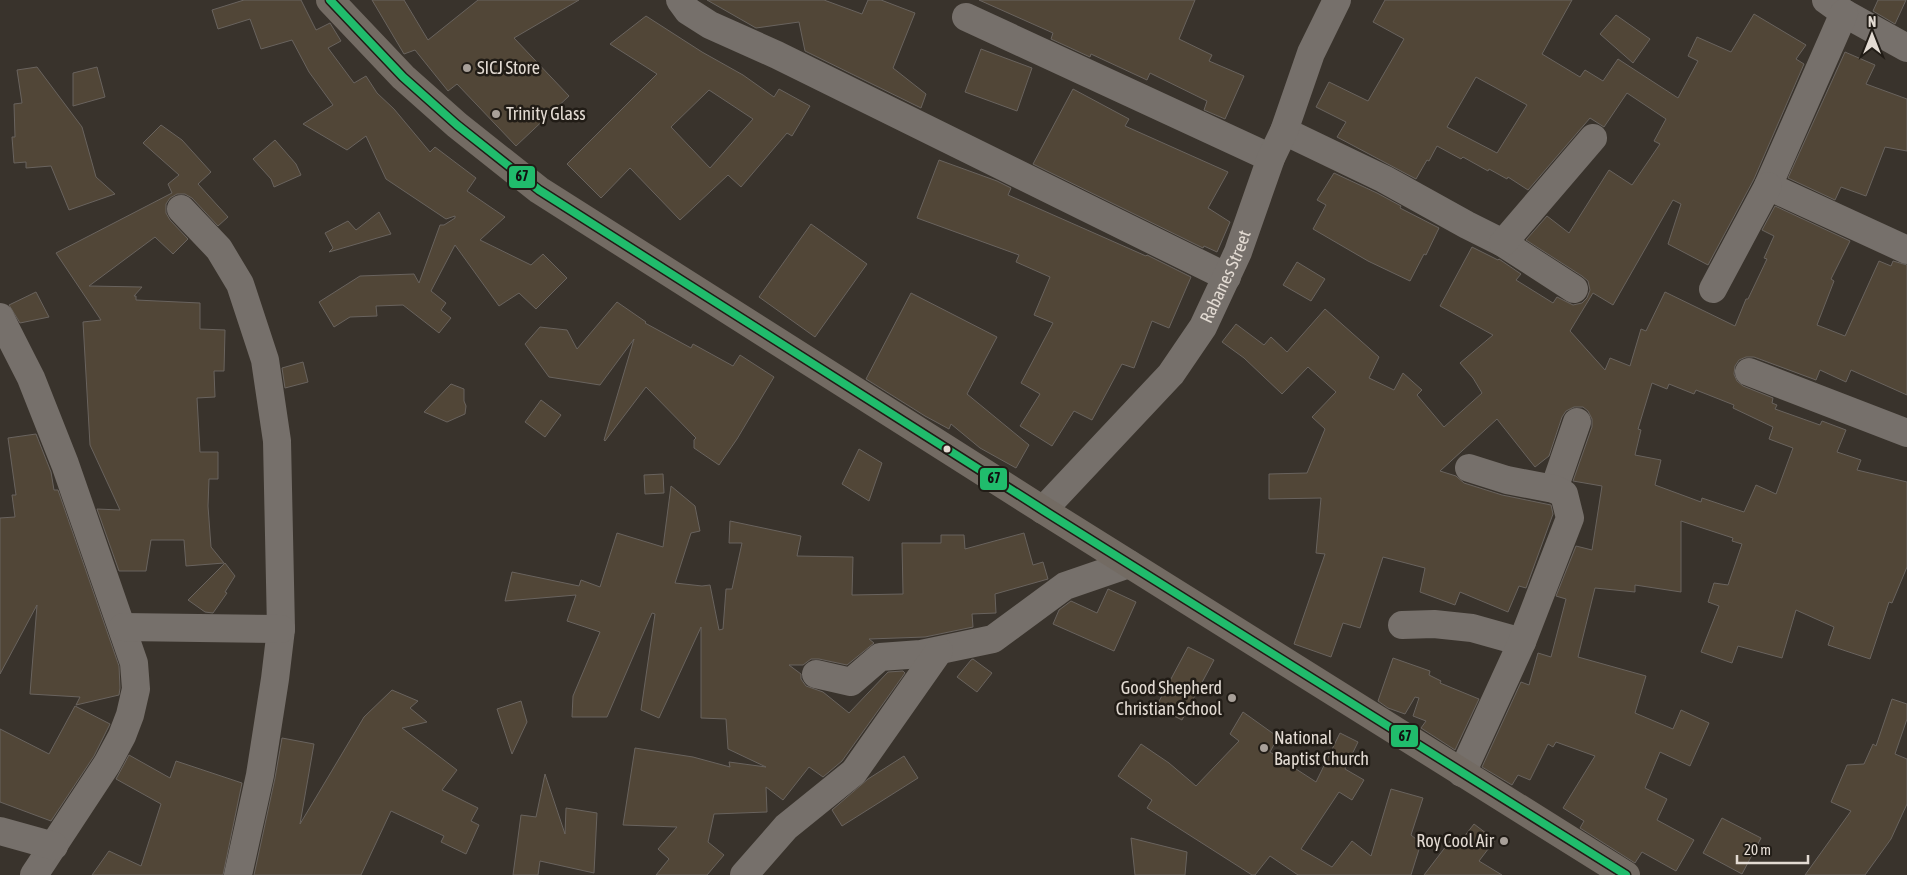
<svg xmlns="http://www.w3.org/2000/svg" width="1907" height="875" font-family="'Asap Condensed',sans-serif">
<style>
.building{fill:#514637;stroke:#69635e;fill-rule:evenodd}
.lines{fill:none;stroke-linecap:round;stroke-linejoin:round}
.minor{stroke:#76706b;stroke-width:28}
.major{stroke:#736b63;stroke-width:28}
.bus-1-casing{stroke:#211c16;stroke-width:11}
.bus-1{stroke:#20bc6c;stroke-width:8}
.poi-dot{fill:#a8a099;stroke:#211c16;stroke-width:2}
.bus-dot{fill:#e3dbd3;stroke:#211c16;stroke-width:2}
.labels{text-anchor:middle;stroke-width:5;stroke-linejoin:round;paint-order:stroke}
.poi-label{font-size:18px;fill:#e3dbd3;stroke:#211c16;text-anchor:start}
.street-label{font-size:18px;fill:#e3dbd3;stroke:#211c16}
.line-badge{stroke:#211c16;stroke-width:2}
.pale-badge-label{font-size:14px;text-anchor:middle;font-weight:bold;fill:#111}
</style>
<rect width="100%" height="100%" fill="#39332c"/>
<g class="building">
<path d="M244 0H301L316 30 330 23 341 41 328 48 354 83 366 76 377 93 394 109 430 152 435 147 476 178 467 191 505 217 480 240 531 265 543 254 567 278 536 309 519 293 499 306 455 245 431 291 446 303 441 310 451 318 439 333 403 305 376 306 377 316 350 317 334 327 319 302 360 276 414 274 419 283 440 225H444L455 218V216L446 219 386 179 366 136 347 150 303 124 333 105 309 72 292 40 261 49 250 19 218 29 212 10Z"/>
<path d="M372 0H404L428 40 478 0H579L514 38 569 96 516 146 457 84 448 91 415 50 404 54Z"/>
<path d="M707 0H824L862 14 868 0H881L915 13 893 68 926 94 921 108 805 51 799 22 756 28Z"/>
<path d="M979 0H1195L1179 39 1212 55 1209 61 1244 76 1225 119 1204 110 1207 101 1150 73 1147 80 1091 54 1090 57 1051 39 1053 33Z"/>
<path d="M1385 0H1572L1542 54 1580 77 1585 70 1603 81 1618 59 1678 98 1698 61 1688 56 1697 37 1731 52 1754 14 1806 45 1796 59 1804 64 1754 179 1708 265 1668 244 1681 204 1673 200 1613 305 1593 293 1570 331 1605 370 1610 358 1630 366 1641 329 1646 331 1665 292 1735 326 1746 299H1748L1767 259 1764 258 1774 236 1762 230 1775 206 1850 241 1831 279 1834 281 1817 325 1845 336 1879 261 1891 266 1893 261 1907 265V395L1851 370 1846 382 1820 370 1816 380 1754 357H1746L1739 360 1735 366 1734 374 1737 381 1743 386 1773 398 1772 403 1777 405 1775 409 1820 425 1822 421 1846 430 1837 452 1861 460 1857 470 1907 482V567L1892 603 1889 602 1870 659 1828 645 1834 627 1796 610 1782 658 1738 646 1732 663 1701 652 1719 606 1708 602 1714 583 1728 585 1742 544 1732 541 1733 538 1681 521V592L1635 585V592L1595 588 1578 657 1646 676 1635 713 1673 729 1681 710 1709 723 1690 766 1660 752 1645 788 1667 799 1657 820 1694 840 1676 871 1642 852 1635 863 1580 828 1584 821 1563 808 1595 756 1556 742 1553 747 1548 744 1530 780 1518 775 1512 785 1482 767 1521 682 1529 685 1538 653 1551 657 1566 599 1556 596 1576 546 1592 550 1602 486 1573 481 1592 427V419L1588 411 1583 407H1574L1566 411 1562 417 1549 456 1535 467 1497 419 1440 471 1456 476 1464 483 1502 495 1551 505 1553 514 1526 588 1519 586 1508 612 1460 592 1455 605 1420 592 1425 568 1383 557 1360 628 1343 623 1331 657 1294 644 1325 554 1316 553 1321 498 1269 499V474L1307 473 1325 429 1312 417 1336 392 1308 367 1282 394 1244 358 1222 342 1236 324 1264 345 1271 337 1287 352 1325 309 1379 357 1369 378 1394 390 1403 373 1422 390 1417 395 1444 427 1482 393 1473 378 1460 363 1493 335 1440 306 1472 247 1498 260 1499 259 1521 274 1516 280 1553 303 1557 297 1573 305 1582 303 1587 298 1590 290 1588 281 1582 276 1526 240 1547 216 1569 233 1609 170 1632 185 1660 144 1654 141 1666 119 1627 93 1604 127 1590 118 1528 190 1508 177 1507 179 1489 169 1488 171 1463 157 1461 159 1437 146 1429 161 1427 160 1416 179 1337 137 1346 122 1316 107 1329 82 1368 101 1404 39 1373 22ZM1476 77 1527 105 1497 153 1447 127ZM1652 383 1667 389 1669 384 1694 394 1696 390 1734 405 1733 408 1773 427 1769 439 1793 448 1776 494 1756 485 1744 512 1702 498 1701 502 1655 485 1661 460 1635 455 1641 430 1638 429Z"/>
<path d="M1878 0H1906L1895 24 1873 11Z"/>
<path d="M1616 15 1650 39 1633 63 1600 34Z"/>
<path d="M646 16 702 52 743 75 774 97 779 89 810 106 792 136 787 133 741 187 728 175 680 220 630 168 601 198 567 164 657 74 610 44ZM709 90 753 119 710 168 671 127Z"/>
<path d="M981 49 1032 68 1017 111 965 92Z"/>
<path d="M1845 52 1875 65 1866 84 1907 99V151L1885 147 1866 196 1841 187 1835 200 1788 178Z"/>
<path d="M37 67 82 127 96 177 115 194 69 210 51 166 26 168V162L14 163 12 137H15L14 104 22 103 17 70Z"/>
<path d="M97 67 105 97 73 106V73Z"/>
<path d="M1073 89 1129 119 1125 126 1228 172 1208 208 1230 222 1217 252 1204 246 1203 248 1033 164Z"/>
<path d="M161 125 182 140 211 172 198 184 228 217 218 226 192 198 185 194H177L170 198 166 204V213L170 220 188 239 173 254 155 237 89 286 142 287 134 296H136V300L200 303V329L225 330 224 371H214L215 397 197 398 200 452H218V479H209L208 506 211 547 224 563 186 566 184 540H151L146 571H119L97 509 120 510 90 445 83 322 101 320 56 253 172 193 168 184 179 175 143 143Z"/>
<path d="M275 140 296 164 301 175 274 187 271 179 253 159Z"/>
<path d="M939 160 997 181 1011 188 1008 195 1146 256 1147 255 1191 277 1169 328 1152 321 1134 368 1122 364 1092 420 1074 411 1052 446 1020 426 1040 394 1021 383 1053 323 1034 315 1050 277 1016 262 1019 255 917 218Z"/>
<path d="M1334 173 1377 193 1401 206 1400 208 1439 228 1426 255 1424 254 1410 281 1368 261 1313 229 1326 205 1317 200Z"/>
<path d="M379 212 391 234 329 252 333 248 325 233 348 221 356 230Z"/>
<path d="M811 224 867 264 815 337 759 297Z"/>
<path d="M1297 262 1325 279 1311 301 1283 285Z"/>
<path d="M36 292 49 317 20 323 9 305Z"/>
<path d="M911 293 997 337 967 394 1029 445 1016 468 980 448 951 424 949 429 925 416 866 379Z"/>
<path d="M617 302 646 322 645 323 691 348 693 344 733 366 740 355 774 377 737 439 719 465 694 448V440L696 438 646 387 605 441 604 440 634 339 600 385 549 377 525 344 540 327 567 330 577 349Z"/>
<path d="M303 362 308 382 285 388 282 368Z"/>
<path d="M451 384 464 389V401L466 406 465 414 447 422 424 412Z"/>
<path d="M541 400 561 415 545 437 525 422Z"/>
<path d="M36 434 51 472 54 490H58L119 666 120 688 119 695 76 705 80 697 30 694 37 605 0 674V518L15 517 12 495H16L8 438Z"/>
<path d="M859 449 882 463 869 501 842 484Z"/>
<path d="M663 474 664 493 645 494 644 475Z"/>
<path d="M671 486 695 506 700 531 691 533 675 583 702 586 710 585 719 630 723 629 726 589H732L742 543H729L730 521 801 536 797 556 853 557 852 595 903 594 902 543H941V535H964L965 549 1024 533 1033 565 1043 562 1048 579 995 594 996 613 972 614 973 627 925 637 869 639 874 643 847 665 819 659H811L803 665H789L801 674V679L806 686 823 692 849 713 888 672 903 671 905 673 842 761 823 777 809 767 783 800 766 787 767 812 714 814 708 842 724 855 707 875H656L669 859 658 849 677 827 623 825 635 748 693 757 730 767 729 762 766 767 728 749 726 719 701 718V627L659 718 641 710 655 614 652 613 607 717H572L573 696 600 632 567 621 576 595 505 601 512 572 579 586 581 580 600 587 617 533 663 547Z"/>
<path d="M225 563 235 576 225 592 227 593 213 613 205 612 188 600Z"/>
<path d="M1108 589 1136 602 1114 651 1053 624 1059 610 1071 601 1097 613Z"/>
<path d="M1188 647 1214 660 1182 720 1156 707Z"/>
<path d="M1393 658 1430 671 1429 675 1441 681 1440 683 1479 699 1455 750 1421 728 1426 721 1413 716 1419 698 1415 697 1405 714 1388 708 1378 701Z"/>
<path d="M973 659 992 673 977 692 957 677 971 660Z"/>
<path d="M392 690 418 701 410 708 427 722 402 728 457 770 442 790 478 808 471 821 479 825 466 854 441 842 444 836 391 811 361 875H254L275 778 282 738 314 744 300 824 364 717Z"/>
<path d="M1892 699 1907 704V719L1895 754 1907 759V804L1891 839 1865 875H1805L1851 811 1831 802 1847 765 1864 764 1873 744 1876 746Z"/>
<path d="M521 701 527 722 512 754 497 709Z"/>
<path d="M75 706 110 724 94 756 51 821 0 802V729L49 754Z"/>
<path d="M1243 712 1278 737 1270 752 1316 782 1340 733 1358 742 1345 769 1364 780 1352 800 1339 792 1301 849 1332 867 1352 841 1371 856 1391 789 1423 798 1411 835 1421 843 1411 875H1298L1270 856 1255 875H1252L1147 808 1152 800 1118 776 1141 744 1169 763 1196 786 1239 741 1230 734Z"/>
<path d="M129 755 170 778 176 761 242 783 223 875H92L109 851 141 866 161 804 116 779Z"/>
<path d="M904 756 918 778 842 826 832 810 868 779Z"/>
<path d="M545 774 565 834 566 808 597 813 594 873 540 861 538 875H513L521 815 536 817Z"/>
<path d="M1722 818 1761 838 1742 874 1703 853Z"/>
<path d="M1474 824 1495 840 1479 861 1502 875H1424L1453 837 1460 842Z"/>
<path d="M1131 838 1187 852 1185 875H1135Z"/>
</g>
<g class="lines">
<g class="minor">
<path d="M680 0 688 11 710 25 777 55 1227 277"/>
<path d="M1826 0 1844 13 1907 48"/>
<path d="M1844 13 1768 186 1907 250"/>
<path d="M966 17 1271 158"/>
<path d="M1284 131 1384 179 1467 225 1503 243 1574 289"/>
<path d="M181 209 219 249 240 284 265 360 277 441 281 629 275 679 260 775 238 875"/>
<path d="M1503 243 1593 138"/>
<path d="M1713 289 1768 186"/>
<path d="M0 317 31 378 65 464 134 663 136 689 130 715 122 736 107 764 34 875"/>
<path d="M1749 372 1907 433"/>
<path d="M1554 489 1577 422"/>
<path id="s1" d="M1043 510 1171 374 1203 327 1238 252 1271 158 1284 131 1311 53 1337 0"/>
<path d="M1402 625 1434 624 1472 628 1522 642"/>
<path d="M123 627 281 629"/>
<path d="M816 674 851 682 880 657 921 654 993 639 1065 586 1129 564"/>
<path d="M1462 773 1522 642 1570 518 1564 494 1554 489 1507 480 1469 468"/>
<path d="M0 831 54 846"/>
<path d="M744 875 786 827 854 772 939 651"/>
</g>
<path class="major" d="M330 0 403 77 457 125 539 190 1043 510 1626 875"/>
<g class="bus-1-casing">
<path id="bus-1" d="M330 0 403 77 457 125 539 190 1043 510 1626 875"/>
</g>
<use href="#bus-1" class="bus-1"/>
</g>
<g class="poi-dot">
<circle cx="467" cy="68" r="5"/>
<circle cx="496" cy="114" r="5"/>
<circle cx="1232" cy="698" r="5"/>
<circle cx="1264" cy="748" r="5"/>
<circle cx="1504" cy="841" r="5"/>
</g>
<circle class="bus-dot" cx="947" cy="449" r="4.5"/>
<g class="labels">
<g class="poi-label">
<text x="477" y="74">SICJ Store</text>
<text x="506" y="120">Trinity Glass</text>
<text x="1222" y="694" text-anchor="end">Good Shepherd<tspan x="1222" dy="21">Christian School</tspan></text>
<text x="1274" y="744">National<tspan x="1274" dy="21">Baptist Church</tspan></text>
<text x="1494" y="847" text-anchor="end">Roy Cool Air</text>
</g>
<g class="street-label">
<text dy="6" stroke="none"><textPath href="#s1" startOffset="299">Rabanes Street</textPath></text>
</g>
</g>
<g class="line-badge">
<rect x="508" y="165" width="28" height="24" rx="5" fill="#20bc6c"/>
<rect x="979" y="467" width="29" height="24" rx="5" fill="#20bc6c"/>
<rect x="1390" y="724" width="29" height="24" rx="5" fill="#20bc6c"/>
</g>
<g class="pale-badge-label">
<text x="522" y="181">67</text>
<text x="994" y="483">67</text>
<text x="1405" y="741">67</text>
</g>
<g transform="translate(1872 35)" stroke="#211c16" stroke-width="4" paint-order="stroke">
<path d="M0-4L9 19L0 12L-9 19Z" fill="#e3dbd3"/>
<text y="-8" font-size="14" font-weight="bold" text-anchor="middle" fill="#e3dbd3">N</text>
</g>
<path d="M1737 855v8h71v-8" fill="none" stroke="#e3dbd3" stroke-width="2.5"/>
<text x="1744" y="855" font-size="15" fill="#e3dbd3" stroke="#211c16" stroke-width="4" paint-order="stroke">20 m</text>
</svg>
